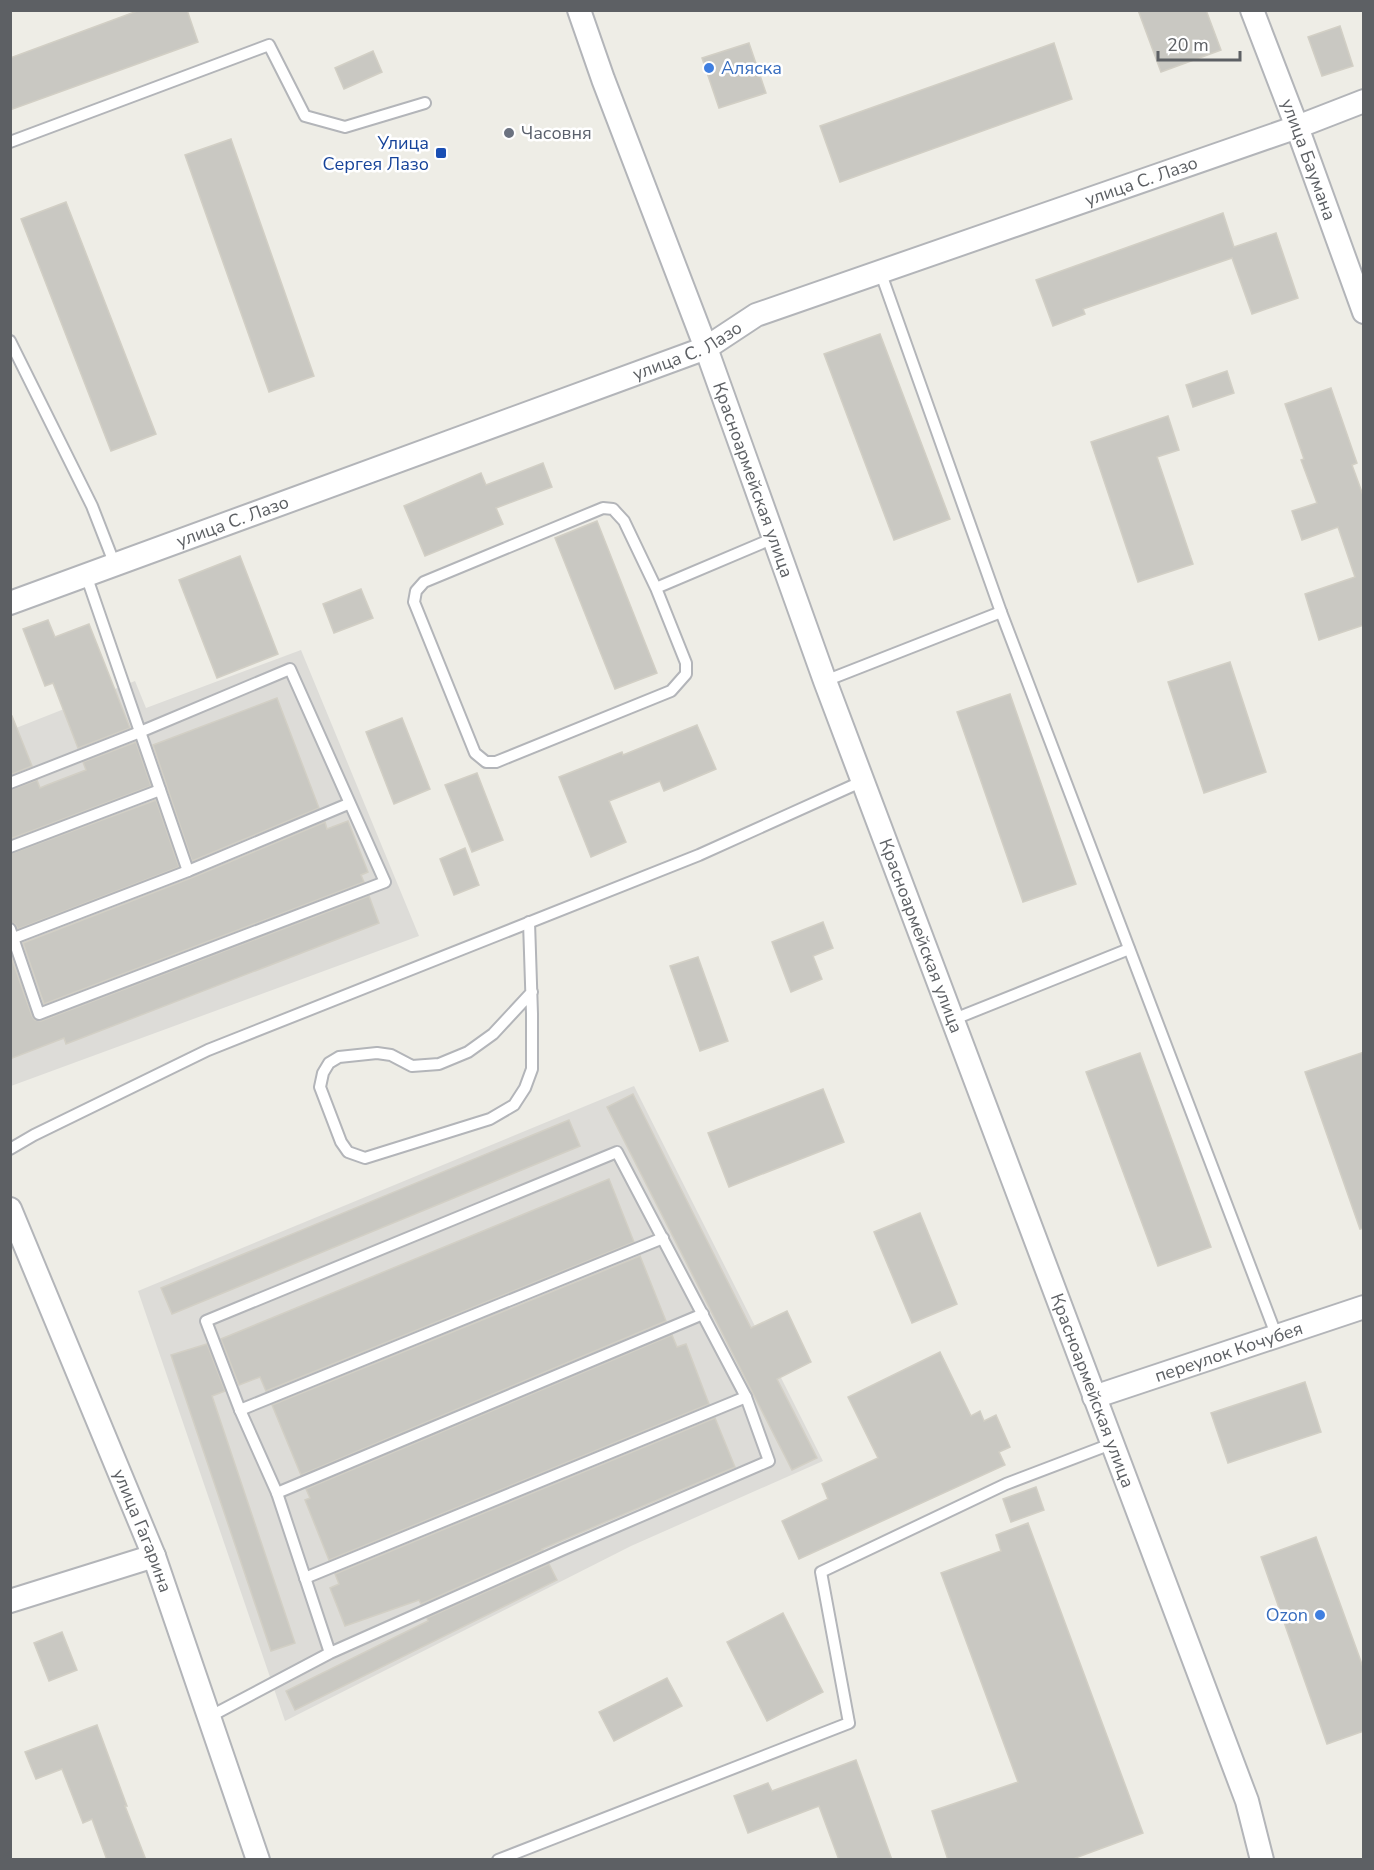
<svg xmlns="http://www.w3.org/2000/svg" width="1374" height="1870" font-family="'Nunito Sans',sans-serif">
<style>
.industrial{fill:#dddcd8}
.building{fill:#c9c8c2;stroke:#d2cfc5;stroke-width:1.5}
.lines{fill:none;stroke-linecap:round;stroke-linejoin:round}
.lane-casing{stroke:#b3b5b9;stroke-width:14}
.street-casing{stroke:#b3b5b9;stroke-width:26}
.lane{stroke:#fff;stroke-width:10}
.street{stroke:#fff;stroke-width:22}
.shop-dot{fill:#3f7fe0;stroke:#fff;stroke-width:2}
.worship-dot{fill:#6b7280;stroke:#fff;stroke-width:2}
.transit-dot{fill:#1a4fb4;stroke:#fff;stroke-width:2}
.labels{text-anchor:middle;stroke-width:5;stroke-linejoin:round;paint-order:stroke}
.shop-label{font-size:18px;fill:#366cbe;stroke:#fff;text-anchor:start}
.worship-label{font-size:18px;fill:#5b616d;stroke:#fff;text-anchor:start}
.transit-label{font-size:18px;fill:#164399;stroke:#fff;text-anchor:end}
.street-label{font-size:18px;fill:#5d6064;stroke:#fff}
</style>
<rect width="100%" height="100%" fill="#eeede6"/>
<g class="industrial">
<path d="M301 650 419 936 11 1086V730L135 681 146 708Z"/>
<path d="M634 1086 823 1461 631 1546 285 1721 138 1291Z"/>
</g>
<g class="building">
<path d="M140 10H187L198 42 10 110V58Z"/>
<path d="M1138 10H1206L1221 50 1161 72Z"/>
<path d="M1340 26 1353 66 1322 76 1308 37Z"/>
<path d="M749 43 766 93 719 108 702 58Z"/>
<path d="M1054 43 1072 99 840 182 820 126Z"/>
<path d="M373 51 382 72 344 89 335 68Z"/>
<path d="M231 139 314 376 269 392 185 155Z"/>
<path d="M66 202 156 434 111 451 21 219Z"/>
<path d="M1223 213 1234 247 1276 233 1298 298 1252 314 1232 258 1083 309 1085 314 1053 326 1036 280Z"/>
<path d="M880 334 950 519 894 540 824 354Z"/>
<path d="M1227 371 1234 393 1193 407 1186 385Z"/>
<path d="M1331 388 1357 463 1352 465 1364 498V625L1319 640 1305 594 1355 577 1338 527 1302 540 1292 511 1317 503 1301 460 1304 459 1285 404Z"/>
<path d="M1168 416 1179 450 1157 457 1193 564 1138 582 1091 442Z"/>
<path d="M543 463 552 487 496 508 503 524 425 556 404 506 481 473 486 485Z"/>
<path d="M597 521 657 673 615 689 555 538Z"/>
<path d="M240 556 278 654 217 678 179 580Z"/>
<path d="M361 589 373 618 334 633 323 604Z"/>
<path d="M48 620 55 637 89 624 130 728 78 748 53 683 45 686 23 629Z"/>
<path d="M1230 662 1266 772 1204 793 1168 682Z"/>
<path d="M1010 694 1076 884 1023 902 957 712Z"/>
<path d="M277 698 319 808 192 861 153 745Z"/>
<path d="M12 716 32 766 10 775V717Z"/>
<path d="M402 718 430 789 394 804 366 732Z"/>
<path d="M697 725 716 769 664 791 660 781 609 801 626 842 591 857 559 777 622 752 623 755Z"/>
<path d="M136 742 151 786 10 839V790L37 780 40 788 47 785 86 770 83 762Z"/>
<path d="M477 773 503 840 472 852 445 785Z"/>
<path d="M156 800 179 867 18 929 15 924 10 922V854Z"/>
<path d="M348 821 368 872 361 875 364 882 44 1004 23 943 191 878 325 822 327 829Z"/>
<path d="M465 848 479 885 454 895 440 859Z"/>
<path d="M369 896 379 923 66 1044 64 1038 10 1059V954L32 1016 35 1020 41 1021Z"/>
<path d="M823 922 833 948 813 956 822 979 791 992 772 942Z"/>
<path d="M698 957 728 1041 700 1051 670 966Z"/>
<path d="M1364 1052V1228L1360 1229 1305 1072Z"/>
<path d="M1140 1053 1211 1247 1158 1266 1086 1072Z"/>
<path d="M823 1089 844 1142 729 1187 708 1133Z"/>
<path d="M633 1094 751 1328 787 1311 811 1362 777 1379 817 1458 792 1470 607 1107Z"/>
<path d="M569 1120 580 1146 172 1314 161 1288Z"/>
<path d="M609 1179 634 1242 266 1391 260 1377 239 1385 221 1339Z"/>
<path d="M920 1213 957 1304 912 1323 874 1232Z"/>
<path d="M640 1256 666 1321 301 1475 272 1405Z"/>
<path d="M672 1335 677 1347 686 1344 709 1404 329 1560 305 1500 310 1498 306 1489Z"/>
<path d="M207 1344 225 1391 212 1396 295 1643 271 1651 171 1355Z"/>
<path d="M940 1352 971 1416 980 1411 984 1421 996 1415 1010 1447 999 1452 1005 1465 799 1559 782 1521 828 1499 822 1484 878 1458 848 1397Z"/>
<path d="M1305 1382 1321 1432 1228 1463 1211 1413Z"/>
<path d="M715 1418 735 1467 542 1549 543 1550 421 1604 419 1600 345 1626 330 1588 339 1584 335 1574Z"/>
<path d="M1036 1487 1044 1510 1011 1522 1003 1499Z"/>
<path d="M1028 1523 1143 1833 1070 1860H948L932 1811 1018 1782 941 1573 1001 1551 996 1535Z"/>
<path d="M1316 1537 1364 1670V1731L1327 1744 1261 1557Z"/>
<path d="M549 1564 557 1580 295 1710 286 1691 428 1621 427 1618Z"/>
<path d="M783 1613 823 1692 767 1721 727 1642Z"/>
<path d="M62 1632 77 1670 49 1681 34 1643Z"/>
<path d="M667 1678 682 1706 614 1741 599 1712Z"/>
<path d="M97 1725 127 1806H125L146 1860H107L92 1819 83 1823 62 1769 36 1779 25 1752Z"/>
<path d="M856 1760 892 1860H839L819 1806 748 1833 734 1796 768 1783 772 1791Z"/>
</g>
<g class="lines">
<g class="lane-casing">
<g id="lane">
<path d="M10 142 269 45 305 116 345 127 425 103"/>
<path d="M880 271 1001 612 1277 1337"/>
<path d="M10 341 92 506 115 565"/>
<path d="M86 575 188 871"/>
<path d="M656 588 624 521 613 509 603 508 424 582 416 591 414 602 475 753 486 762H496L671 691 686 674V663L656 588 774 538"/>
<path d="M825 681 1001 612"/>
<path d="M10 783 140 732 290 669 385 882 39 1014 10 929"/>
<path d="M10 847 160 790"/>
<path d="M529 922 532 1014V1069L525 1088 514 1105 490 1119 365 1158 348 1152 341 1142 320 1087 323 1073 329 1063 339 1057 377 1053 391 1055 412 1066 439 1064 468 1052 493 1034 532 992"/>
<path d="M14 938 188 871 348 804"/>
<path d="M952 1020 1129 949"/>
<path d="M10 1149 34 1135 208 1050 699 855 863 781"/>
<path d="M240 1410 663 1238"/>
<path d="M277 1493 703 1314"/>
<path d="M305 1578 746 1397"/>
<path d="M209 1717 330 1653 564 1549 769 1461 746 1397 617 1152 206 1321 240 1410 277 1493 330 1653"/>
<path d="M498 1860 849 1723 821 1572 1006 1484 1111 1444"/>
</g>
</g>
<g class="street-casing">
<g id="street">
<path id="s1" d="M579 10 603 79 706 348 825 681 1247 1801 1262 1860"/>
<path id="s2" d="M1252 10 1297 127 1364 312"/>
<path id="s3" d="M10 603 706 348 756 315 1297 127 1364 101"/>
<path id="s4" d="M10 1209 154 1556 258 1860"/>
<path id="s5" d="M1094 1397 1364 1307"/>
<path d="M10 1601 154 1556"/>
</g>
</g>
<use href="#lane" class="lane"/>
<use href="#street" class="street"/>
</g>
<g class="shop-dot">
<circle cx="709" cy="68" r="6"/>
<circle cx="1320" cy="1615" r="6"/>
</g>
<circle class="worship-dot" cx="509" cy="133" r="6"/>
<rect class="transit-dot" x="435" y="147" width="12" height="12" rx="3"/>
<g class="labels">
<g class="shop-label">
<text x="721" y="74">Аляска</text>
<text x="1308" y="1621" text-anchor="end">Ozon</text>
</g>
<g class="worship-label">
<text x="521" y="139">Часовня</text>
</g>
<g class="transit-label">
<text x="429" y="149">Улица<tspan x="429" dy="21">Сергея Лазо</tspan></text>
</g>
<g class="street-label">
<text dy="6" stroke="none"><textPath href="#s2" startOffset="160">улица Баумана</textPath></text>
<text dy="6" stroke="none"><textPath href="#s3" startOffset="1209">улица С. Лазо</textPath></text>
<text dy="6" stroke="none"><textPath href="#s3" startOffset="723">улица С. Лазо</textPath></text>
<text dy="6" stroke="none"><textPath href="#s1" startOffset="501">Красноармейская улица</textPath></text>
<text dy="6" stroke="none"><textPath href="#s3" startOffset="237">улица С. Лазо</textPath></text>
<text dy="6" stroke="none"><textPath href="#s1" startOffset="987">Красноармейская улица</textPath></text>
<text dy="6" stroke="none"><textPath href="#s5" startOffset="142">переулок Кочубея</textPath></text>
<text dy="6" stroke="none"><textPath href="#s1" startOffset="1473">Красноармейская улица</textPath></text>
<text dy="6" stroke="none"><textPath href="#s4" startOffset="348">улица Гагарина</textPath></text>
</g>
</g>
<rect width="1374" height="1870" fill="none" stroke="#5d6064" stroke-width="24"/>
<path d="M1158 51v9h82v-9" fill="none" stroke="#5d6064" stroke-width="3"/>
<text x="1167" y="51" font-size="18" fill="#5d6064" stroke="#ffffff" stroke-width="4.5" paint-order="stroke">20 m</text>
</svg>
